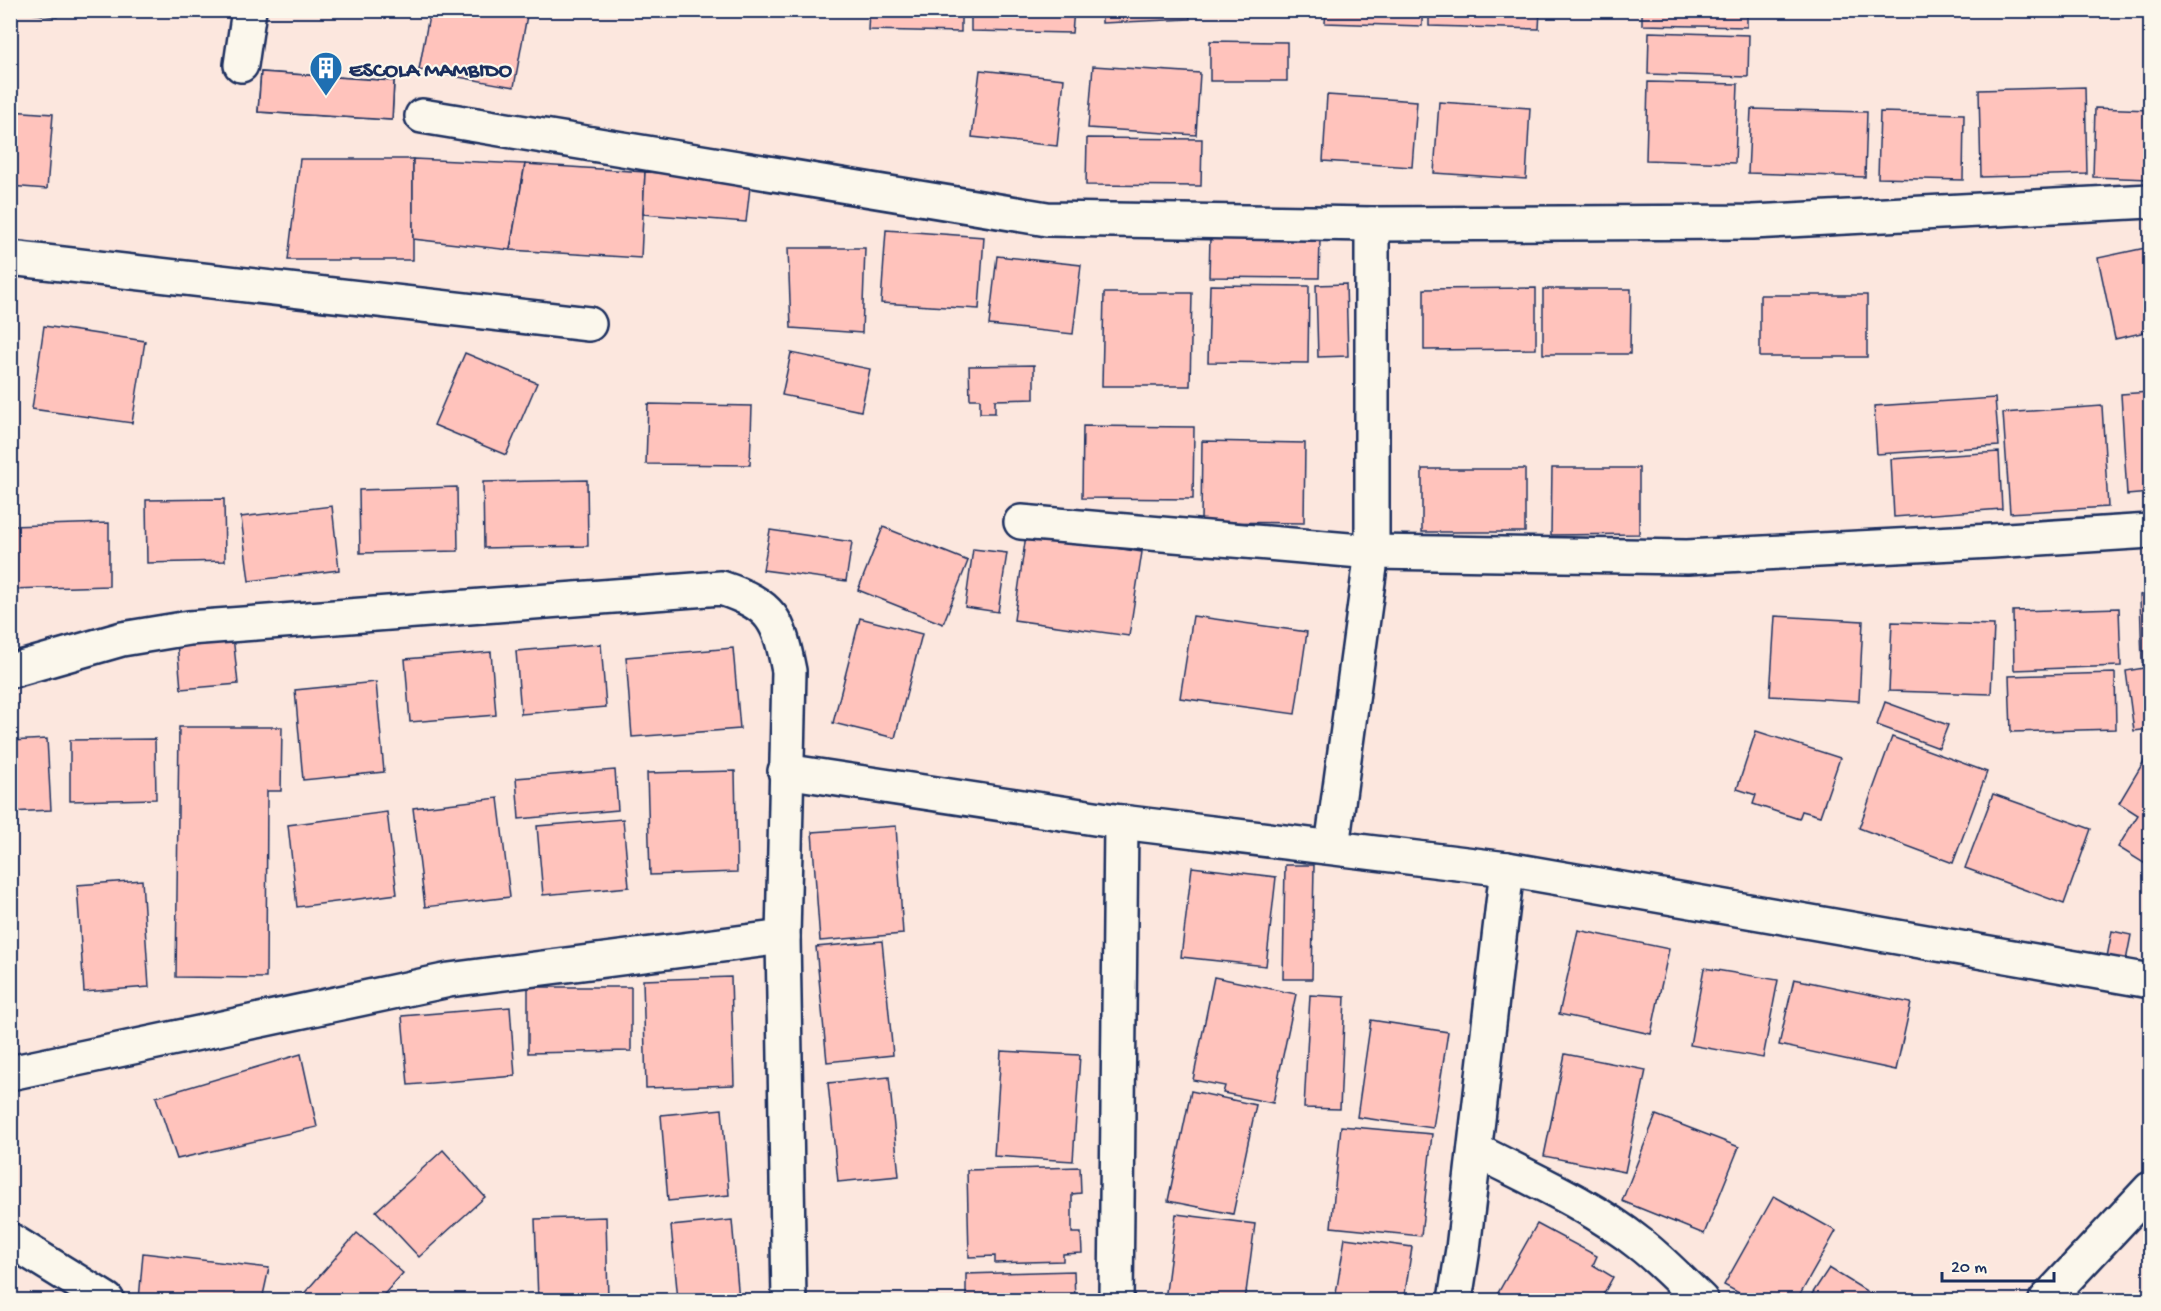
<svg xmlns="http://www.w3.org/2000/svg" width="2161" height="1311" font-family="'Gochi Hand',sans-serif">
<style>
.building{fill:#ffc3bc;stroke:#1b2f5e;stroke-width:1.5}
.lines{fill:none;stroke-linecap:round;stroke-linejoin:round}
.minor-casing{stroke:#1b2f5e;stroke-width:38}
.minor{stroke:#fbf7ec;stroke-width:33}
.labels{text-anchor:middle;stroke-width:4.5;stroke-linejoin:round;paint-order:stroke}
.poi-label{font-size:22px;font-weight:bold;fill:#1b2f5e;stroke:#fbf7ec;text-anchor:start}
</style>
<rect width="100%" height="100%" fill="#fce7de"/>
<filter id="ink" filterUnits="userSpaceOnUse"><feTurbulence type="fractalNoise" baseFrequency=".0167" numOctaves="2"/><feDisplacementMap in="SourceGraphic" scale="12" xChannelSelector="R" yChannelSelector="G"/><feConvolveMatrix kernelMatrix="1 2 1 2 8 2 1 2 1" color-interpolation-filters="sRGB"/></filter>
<g filter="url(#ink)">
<g class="building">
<path d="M10 10H58L57 17Z"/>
<path d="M430 10H528L514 87 419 70Z"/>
<path d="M869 10H961V32L868 30Z"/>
<path d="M971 10H1074L1072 33 971 31Z"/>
<path d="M1102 10H1189L1190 19 1102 23Z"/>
<path d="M1326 10H1422V26L1325 23Z"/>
<path d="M1429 10H1540L1539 29 1429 26Z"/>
<path d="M1642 10H1747V27L1642 25Z"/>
<path d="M1649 32 1749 35 1748 77 1648 74Z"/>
<path d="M1210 41 1287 42V81H1210Z"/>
<path d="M1093 66 1200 73 1196 135 1088 128Z"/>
<path d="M980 70 1064 79 1057 146 972 137Z"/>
<path d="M261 72 394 81 392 120 258 112Z"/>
<path d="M261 72 394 81 392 120 258 112Z"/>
<path d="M1648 82 1738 84 1735 163 1646 160Z"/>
<path d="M2085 87 2087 174 1981 177 1979 90Z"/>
<path d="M1327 95 1417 101 1412 167 1323 161Z"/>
<path d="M1439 102 1530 108 1526 179 1434 173Z"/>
<path d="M2095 108 2150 110V179L2093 177Z"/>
<path d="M1751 109 1867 112 1865 177 1748 173Z"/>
<path d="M10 111 53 114 47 189 10 186Z"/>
<path d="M1880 112 1964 114 1963 180 1878 178Z"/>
<path d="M1087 138 1202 139 1201 186 1086 185Z"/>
<path d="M300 159H413V260H288Z"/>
<path d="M413 159 525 164 510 250 413 239Z"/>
<path d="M525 164 645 172 641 258 510 250Z"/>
<path d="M645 172 751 178 746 222 643 214Z"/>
<path d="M886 230 984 237 979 309 881 303Z"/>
<path d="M1210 238 1320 239 1319 278 1209 277Z"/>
<path d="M2150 247V331L2115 339 2098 258Z"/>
<path d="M788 248H865L862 333 791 328Z"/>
<path d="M997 256 1081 265 1073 334 989 325Z"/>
<path d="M1346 284 1348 356 1318 357 1316 285Z"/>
<path d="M1210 285 1309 286 1308 363 1208 362Z"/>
<path d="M1536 288V349L1424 350V289Z"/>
<path d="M1543 289H1631L1630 354H1543Z"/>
<path d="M1104 293H1192L1190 386H1102Z"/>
<rect x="1760" y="295" width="107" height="62"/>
<path d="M44 326 145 341 132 423 32 409Z"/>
<path d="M465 353 537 383 506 455 434 425Z"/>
<path d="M791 353 870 369 861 411 782 395Z"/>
<path d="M1034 365V399L995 400V413H980V399H970L969 366Z"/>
<path d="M2150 392V493L2127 495 2121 394Z"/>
<path d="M1995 398 1999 446 1877 454 1874 406Z"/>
<path d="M648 404 752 406 750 465 646 464Z"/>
<path d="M2102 406 2108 507 2010 513 2003 413Z"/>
<path d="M1083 426 1194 427 1193 499 1082 498Z"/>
<path d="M1202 441 1305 443 1304 523 1201 522Z"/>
<path d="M1999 452 2002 509 1894 517 1891 459Z"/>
<path d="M1552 468H1639V534L1551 535Z"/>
<rect x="1422" y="469" width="103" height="63"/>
<path d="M587 480 588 546 484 548 483 482Z"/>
<path d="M457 487 458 551 360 553 359 490Z"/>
<path d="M224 499 225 561 147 563 146 500Z"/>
<path d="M332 506 339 570 249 581 241 517Z"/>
<path d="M109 523V586L10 589V526Z"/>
<path d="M883 527 968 561 943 624 858 590Z"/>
<path d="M770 530 852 542 846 581 763 570Z"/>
<path d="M1026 535 1142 552 1129 636 1014 620Z"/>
<path d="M973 549 1007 553 998 612 965 607Z"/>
<path d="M2150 594V662H2142L2140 595Z"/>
<path d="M2119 608 2121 666 2014 670 2013 611Z"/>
<path d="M1193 616 1307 632 1295 714 1180 698Z"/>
<path d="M1775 616 1863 621 1859 701 1770 696Z"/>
<path d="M860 618 922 634 895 738 833 723Z"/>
<path d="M1892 622 1994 625 1991 694 1889 691Z"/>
<path d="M233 636 238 684 181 689 177 642Z"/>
<path d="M601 644 606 707 521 714 516 651Z"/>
<path d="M733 648 740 729 632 737 626 657Z"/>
<path d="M491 652 496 715 410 722 405 659Z"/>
<path d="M2150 667V729L2134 731 2126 671Z"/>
<path d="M2115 673 2116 729 2011 732 2009 676Z"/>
<path d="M376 682 384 772 303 780 295 690Z"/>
<path d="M1885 702 1948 725 1939 748 1877 725Z"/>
<path d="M179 727H282L281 791H267L266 978 176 977Z"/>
<path d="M1756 731 1840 758 1820 816 1802 811 1799 819 1753 804 1756 795 1737 789Z"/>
<path d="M1892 737 1987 772 1953 863 1859 828Z"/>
<path d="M47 739 51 810 10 812V741Z"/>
<path d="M155 739 156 799 70 801V740Z"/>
<path d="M2150 751V867L2118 847 2138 815 2119 803Z"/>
<path d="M615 770 618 810 519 819 516 778Z"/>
<path d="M735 771 737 872 650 875 647 773Z"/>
<path d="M1993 794 2091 829 2064 904 1965 868Z"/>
<path d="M498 798 510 897 425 907 413 808Z"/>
<path d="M387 812 397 894 297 907 288 825Z"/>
<path d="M623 819 629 887 543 895 537 826Z"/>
<path d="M896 826 903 934 820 941 812 832Z"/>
<path d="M1285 865H1314L1312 979H1283Z"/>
<path d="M1192 867 1276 877 1266 966 1181 957Z"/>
<path d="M142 880 149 987 84 992 77 885Z"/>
<path d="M1578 930 1669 949 1651 1034 1559 1014Z"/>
<path d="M2112 931 2131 935 2126 961 2107 957Z"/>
<path d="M882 941 893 1055 827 1062 816 947Z"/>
<path d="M1704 968 1778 980 1763 1058 1690 1045Z"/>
<path d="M731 977 734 1085 646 1088 643 980Z"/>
<path d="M1214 977 1296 994 1273 1103 1223 1093 1225 1086 1193 1080Z"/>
<path d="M1794 979 1911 1003 1896 1070 1779 1045Z"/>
<path d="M528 987H631V1051L528 1053Z"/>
<path d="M1310 995 1345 997 1340 1109 1304 1108Z"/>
<path d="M510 1007 515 1076 408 1085 402 1016Z"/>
<path d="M1371 1020 1448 1032 1433 1128 1357 1117Z"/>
<path d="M1001 1051 1080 1055 1073 1161 994 1156Z"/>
<path d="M301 1054 317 1127 177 1159 156 1097Z"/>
<path d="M1565 1054 1646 1070 1625 1172 1544 1156Z"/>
<path d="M889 1077 899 1176 838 1182 828 1083Z"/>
<path d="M1191 1091 1256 1105 1233 1214 1168 1201Z"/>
<path d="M722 1109 729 1195 668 1201 661 1115Z"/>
<path d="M1656 1115 1739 1147 1704 1234 1622 1201Z"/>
<path d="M1341 1126 1432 1134 1421 1236 1331 1227Z"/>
<path d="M443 1150 485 1197 419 1257 376 1211Z"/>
<path d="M1080 1167 1081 1193 1072 1194V1233H1081L1082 1253 1063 1254V1261L995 1263V1256L969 1257 967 1170Z"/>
<path d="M1774 1196 1836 1231 1797 1300H1752L1724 1285Z"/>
<path d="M1176 1214 1255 1224 1245 1300H1165Z"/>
<path d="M606 1217 608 1300H538L535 1219Z"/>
<path d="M732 1220 739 1300H678L671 1226Z"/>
<path d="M1537 1224 1597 1256 1593 1265 1613 1277 1600 1300H1494Z"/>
<path d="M357 1233 403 1273 379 1300H304L301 1297Z"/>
<path d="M1345 1238 1412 1247 1404 1300H1335Z"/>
<path d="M143 1253 269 1268 262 1300H139Z"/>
<path d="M1829 1268 1881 1300H1808Z"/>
<path d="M1074 1271 1075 1300H966V1274Z"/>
</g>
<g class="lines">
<g class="minor-casing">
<g id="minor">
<path d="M241 65 249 10"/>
<path d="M422 116 1047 219 1372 224 1752 222 2150 201"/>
<path d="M10 258 589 324"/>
<path d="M1021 522 1372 552 1687 557 1992 541 2150 531"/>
<path d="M10 671 122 639 189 628 721 588C773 605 779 620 789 671L783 937 789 1300"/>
<path d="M785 771 1121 822 1507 869 2150 981"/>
<path d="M1332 847 1372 552V224"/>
<path d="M10 1073 449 980 783 937"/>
<path d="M1475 1150C1531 1179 1590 1204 1640 1244 1662 1261 1681 1282 1701 1300"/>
<path d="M10 1240 107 1300"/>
<path d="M1116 1300 1121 822"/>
<path d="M1455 1300 1463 1249 1507 869"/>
<path d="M2046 1300 2150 1189"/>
</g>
</g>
<use href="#minor" class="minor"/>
</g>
</g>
<defs>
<g id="building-pin" transform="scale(1.725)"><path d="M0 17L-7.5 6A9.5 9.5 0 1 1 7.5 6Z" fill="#1f6fb2" stroke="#fbf7ec"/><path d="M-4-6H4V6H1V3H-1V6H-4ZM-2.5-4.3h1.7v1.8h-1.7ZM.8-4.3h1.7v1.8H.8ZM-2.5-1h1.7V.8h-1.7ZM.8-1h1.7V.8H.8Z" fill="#fff"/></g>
</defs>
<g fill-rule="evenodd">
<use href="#building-pin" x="326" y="68"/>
</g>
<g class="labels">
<g class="poi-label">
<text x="349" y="76">ESCOLA MAMBIDO</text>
</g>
</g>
<rect width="2161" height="1311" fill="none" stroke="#fbf7ec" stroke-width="36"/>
<rect x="18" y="18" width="2125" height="1275" fill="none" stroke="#1b2f5e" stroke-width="2" filter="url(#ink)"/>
<path d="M1942 1272v9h112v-9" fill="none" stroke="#1b2f5e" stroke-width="3"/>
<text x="1951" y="1272" font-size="18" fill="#1b2f5e" stroke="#fbf7ec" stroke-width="4.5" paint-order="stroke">20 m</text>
</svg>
